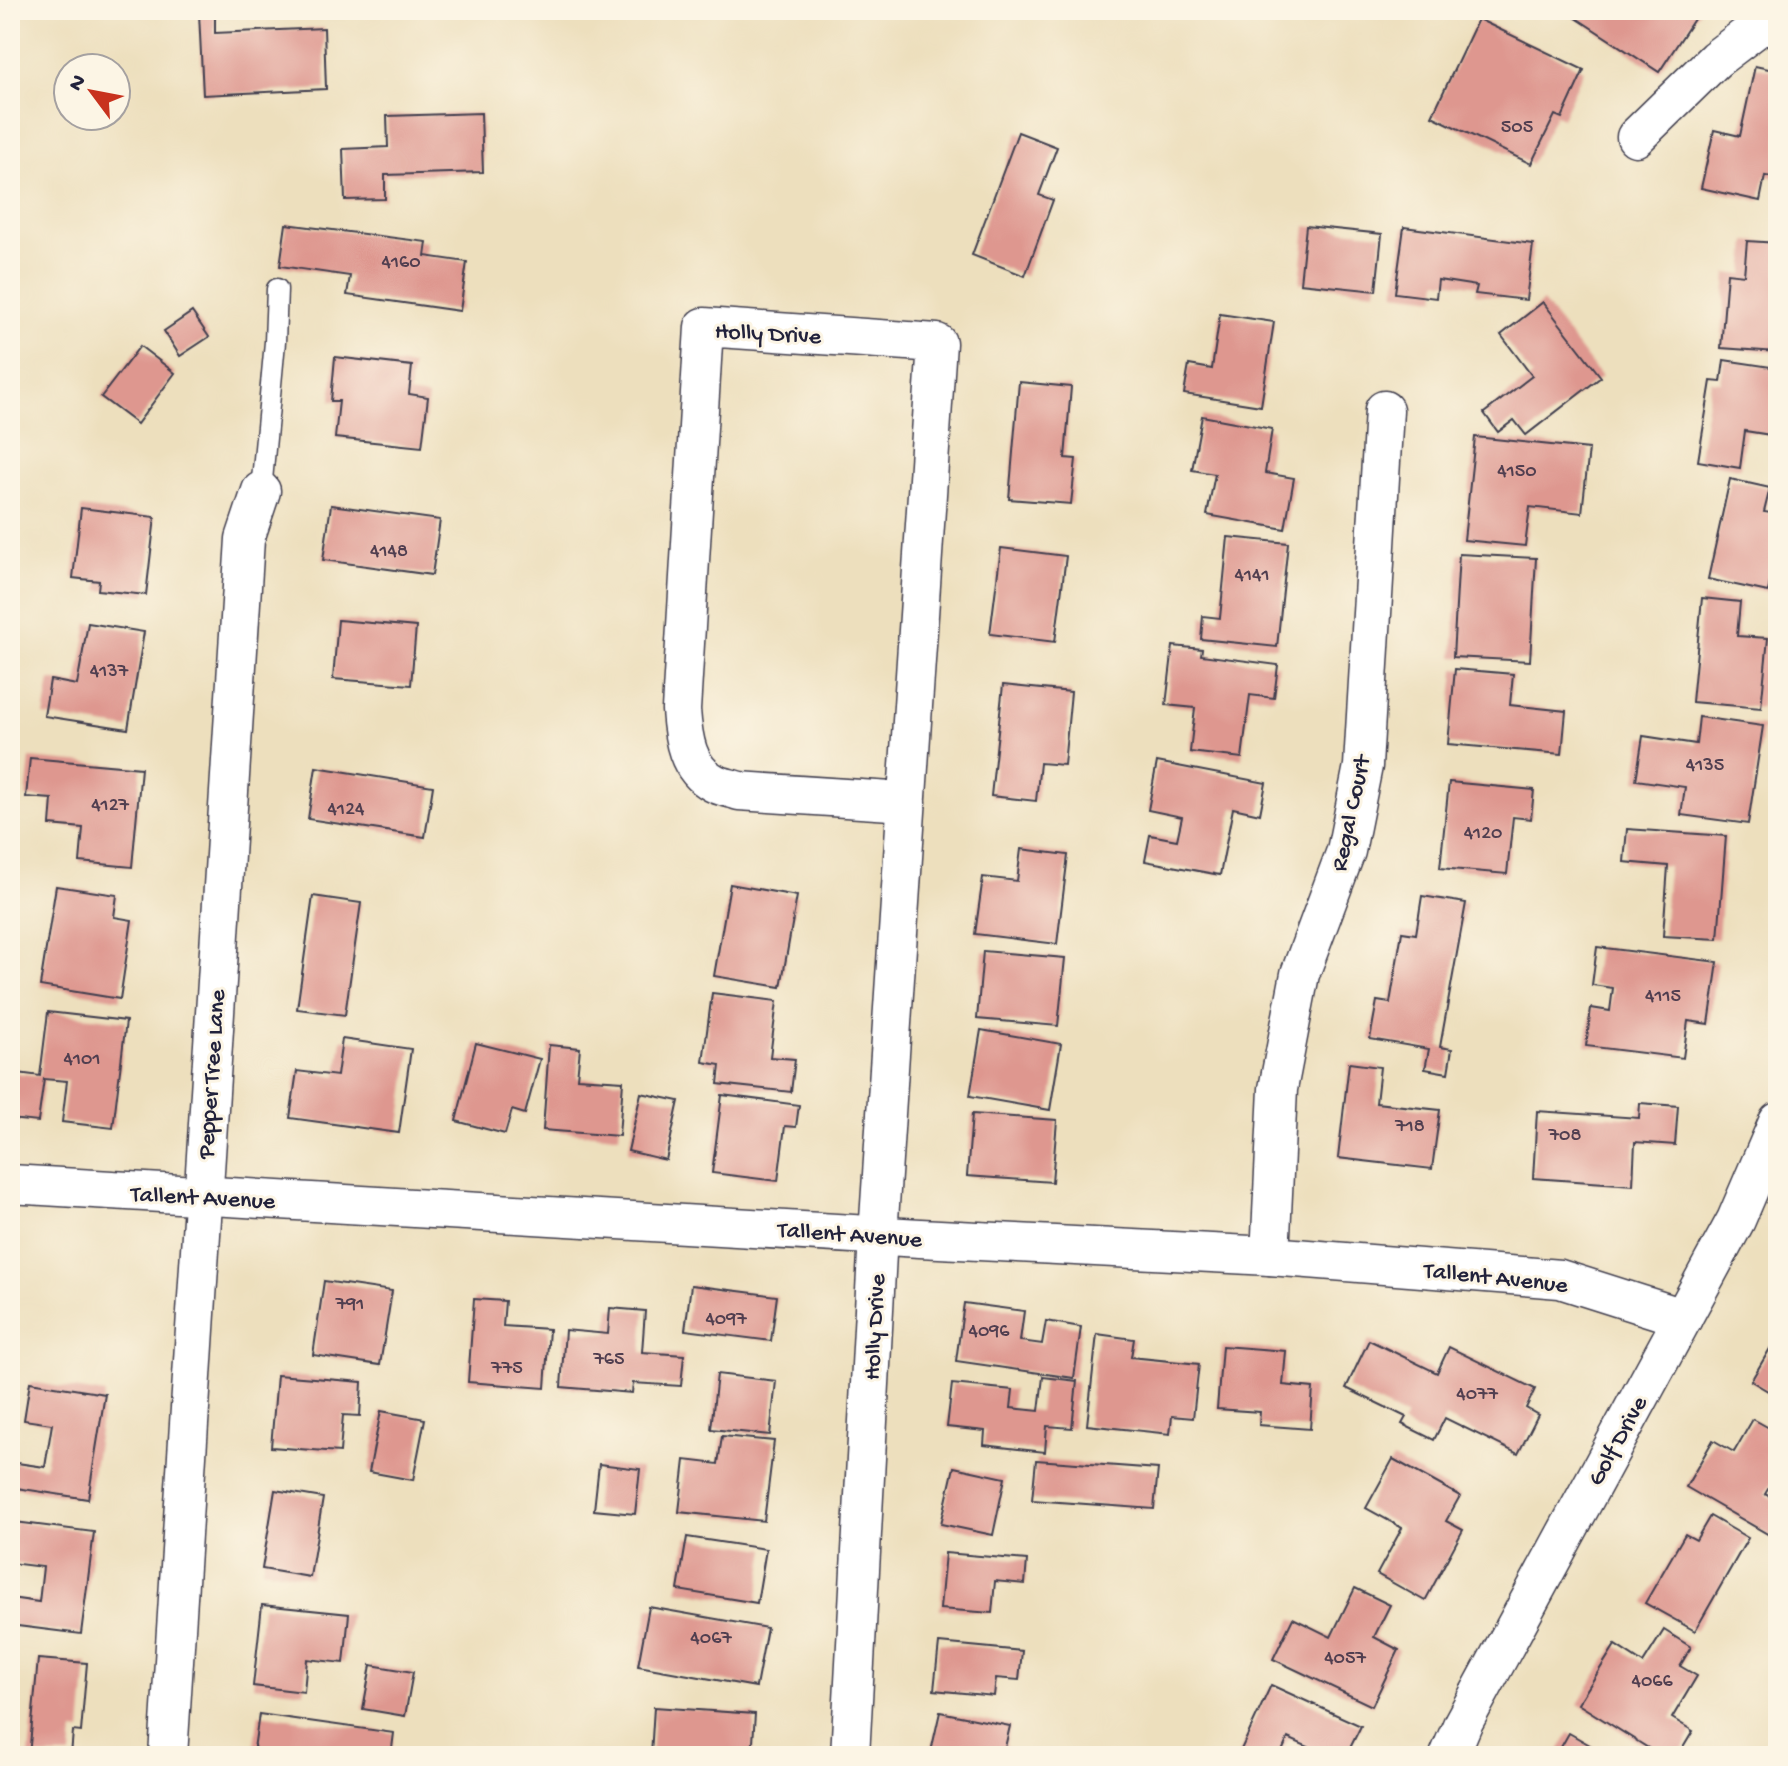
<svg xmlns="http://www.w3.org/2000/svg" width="1788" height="1766" font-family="'Gochi Hand',sans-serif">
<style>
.building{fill:#de978f}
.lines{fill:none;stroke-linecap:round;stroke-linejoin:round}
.service-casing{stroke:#403e4e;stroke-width:23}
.minor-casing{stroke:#403e4e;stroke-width:41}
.service{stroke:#fff;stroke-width:20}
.minor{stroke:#fff;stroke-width:38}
.labels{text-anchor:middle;stroke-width:6;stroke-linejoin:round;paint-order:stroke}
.number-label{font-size:20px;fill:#513f50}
.street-label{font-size:24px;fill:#22223b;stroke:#fcf5e5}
</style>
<rect width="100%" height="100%" fill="#fcf5e5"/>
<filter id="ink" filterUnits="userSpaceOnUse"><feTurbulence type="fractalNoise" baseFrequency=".0125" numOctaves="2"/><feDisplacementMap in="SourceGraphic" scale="16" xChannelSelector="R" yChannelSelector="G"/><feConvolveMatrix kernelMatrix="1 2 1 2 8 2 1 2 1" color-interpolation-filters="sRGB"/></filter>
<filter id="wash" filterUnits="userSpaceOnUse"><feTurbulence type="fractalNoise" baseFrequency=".006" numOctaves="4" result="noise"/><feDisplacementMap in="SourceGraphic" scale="32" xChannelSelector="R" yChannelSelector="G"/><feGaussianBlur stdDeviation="1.8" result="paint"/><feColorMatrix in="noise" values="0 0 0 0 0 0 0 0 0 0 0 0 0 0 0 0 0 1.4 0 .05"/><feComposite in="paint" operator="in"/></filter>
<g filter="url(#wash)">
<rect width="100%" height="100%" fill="#eddfbd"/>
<g id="blocks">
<g class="building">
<path d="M1564 10H1700L1659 72Z"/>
<path d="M215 12V33L324 28 326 89 203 95 199 13Z"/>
<path d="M1478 19 1584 70 1562 118 1555 115 1531 164 1432 116Z"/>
<path d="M1755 66 1778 71V178L1765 176 1760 201 1701 188 1714 130 1740 136Z"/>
<path d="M481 113 483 172 385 175V199L345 200 343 149 388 147 387 116Z"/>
<path d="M1018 132 1057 147 1039 195 1053 200 1025 276 972 255Z"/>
<path d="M286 224 427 242 425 256 467 262 460 311 347 295 350 276 280 266Z"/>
<path d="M1306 226 1382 234 1376 291 1300 283Z"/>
<path d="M1404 227 1533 244 1526 300 1475 294 1477 286 1438 280 1436 298 1395 293Z"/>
<path d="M1747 241 1778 243 1777 352 1721 348 1727 273 1744 275Z"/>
<path d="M1543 302 1601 377 1526 435 1514 420 1498 432 1484 413 1532 376 1501 335Z"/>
<path d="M192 312 209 337 180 356 164 331Z"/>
<path d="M1220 314 1274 322 1261 406 1184 394 1189 365 1212 369Z"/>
<path d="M140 346 175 373 137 424 101 397Z"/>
<path d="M335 357 412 366 409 394 428 397 422 447 335 438 339 401H331Z"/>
<path d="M1724 360 1778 368 1777 436 1745 431 1740 468 1698 461 1711 381 1721 382Z"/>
<path d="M1019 382 1071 387 1065 458 1076 459 1071 504 1009 499Z"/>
<path d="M1202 416 1272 429 1265 473 1294 478 1285 529 1207 515 1215 474 1192 470Z"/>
<path d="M1475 437 1589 449 1582 513 1530 507 1525 546 1464 540Z"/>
<path d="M1730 479 1770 488 1764 512 1778 514V545L1768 592 1708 579Z"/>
<path d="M331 505 440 520 432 575 323 560Z"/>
<path d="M81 508 155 517 146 595 98 590 99 581 73 578Z"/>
<path d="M1228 537 1288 543 1277 647 1201 639 1203 616 1220 618Z"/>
<path d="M1001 548 1066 556 1055 642 990 634Z"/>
<path d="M1459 554 1536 558 1530 661 1453 657Z"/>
<path d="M1702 598 1740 602 1737 636 1768 638 1761 708 1692 702Z"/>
<path d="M338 620 416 627 411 685 333 679Z"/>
<path d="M88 623 144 632 128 729 44 716 50 680 77 685Z"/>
<path d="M1173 646 1202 649 1201 655 1278 665 1274 698 1250 695 1242 758 1190 752 1195 708 1166 705Z"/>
<path d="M1455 669 1513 674 1510 705 1566 711 1562 754 1448 744Z"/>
<path d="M1003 685 1071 692 1064 765 1040 763 1036 801 991 796Z"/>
<path d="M1699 717 1763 726 1748 824 1681 815 1685 787 1636 780 1643 736 1696 744Z"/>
<path d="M30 758 141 768 132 867 80 862 83 828 50 825 52 799 26 797Z"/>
<path d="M1157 762 1266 783 1260 814 1233 808 1220 875 1145 861 1150 835 1177 840 1182 817 1148 810Z"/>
<path d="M316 767 433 786 425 837 308 819Z"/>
<path d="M1449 782 1534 790 1531 819 1513 817 1507 874 1440 868Z"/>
<path d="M1627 829 1726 836 1718 939 1663 936 1668 866 1624 862Z"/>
<path d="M1021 849 1068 855 1057 944 975 934 983 877 1017 881Z"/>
<path d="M730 884 797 896 781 987 714 976Z"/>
<path d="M56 886 117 895 114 917 132 920 120 999 40 986Z"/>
<path d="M313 896 361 903 345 1015 297 1009Z"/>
<path d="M1422 896 1466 903 1440 1047 1452 1049 1448 1073 1425 1069 1429 1049 1370 1039 1377 1001 1390 1003 1402 932 1416 934Z"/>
<path d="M1597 947 1718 962 1709 1024 1688 1021 1683 1058 1586 1046 1591 1008 1610 1011 1613 988 1592 985Z"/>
<path d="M983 951 1065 958 1058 1026 977 1019Z"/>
<path d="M712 993 777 1001 770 1057 795 1059 791 1092 718 1084 720 1065 703 1062Z"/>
<path d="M48 1012 126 1021 113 1128 62 1122 67 1081 44 1079 38 1122 10 1119V1072L40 1076Z"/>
<path d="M981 1030 1061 1044 1050 1110 970 1096Z"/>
<path d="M342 1039 411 1049 399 1133 290 1118 297 1071 337 1076Z"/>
<path d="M476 1043 540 1059 525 1114 512 1110 505 1134 456 1121Z"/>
<path d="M549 1045 580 1048 577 1078 623 1081 619 1136 543 1130Z"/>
<path d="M1349 1063 1380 1067 1376 1103 1440 1110 1432 1169 1338 1158Z"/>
<path d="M641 1093 679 1101 666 1160 628 1151Z"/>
<path d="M722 1095 799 1105 796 1127 785 1126 778 1181 712 1173Z"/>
<path d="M1640 1103 1678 1106 1675 1145 1635 1142 1633 1185 1533 1178 1537 1111 1639 1118Z"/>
<path d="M972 1114 1057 1120 1052 1182 967 1176Z"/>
<path d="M324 1281 392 1291 380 1365 313 1355Z"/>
<path d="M691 1285 777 1296 771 1341 685 1330Z"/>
<path d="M474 1299 505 1301 503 1326 549 1329 545 1388 468 1382Z"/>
<path d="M964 1303 1024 1311 1020 1341 1042 1344 1046 1321 1081 1327 1074 1378 956 1361Z"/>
<path d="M610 1308 645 1311 642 1352 684 1355 681 1386 633 1383 632 1393 561 1387 565 1330 608 1334Z"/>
<path d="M1097 1334 1134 1339 1131 1357 1199 1364 1193 1418 1172 1416 1170 1434 1087 1425Z"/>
<path d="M1778 1335V1397L1751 1381Z"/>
<path d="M1369 1340 1437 1373 1449 1347 1535 1389 1526 1408 1538 1415 1518 1454 1445 1418 1434 1440 1402 1424 1406 1417 1346 1388Z"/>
<path d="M1222 1346 1286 1351 1283 1385 1313 1388 1310 1429 1259 1425 1260 1412 1217 1409Z"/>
<path d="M717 1374 776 1381 770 1435 711 1429Z"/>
<path d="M277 1375 362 1382 360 1416 343 1415 340 1452 271 1447Z"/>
<path d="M1043 1377 1077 1381 1072 1428 1047 1426 1045 1452 984 1445 985 1431 947 1427 952 1384 1013 1390 1011 1408 1039 1411Z"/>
<path d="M30 1382 105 1394 88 1499 10 1487V1462L45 1467 52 1424 24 1420Z"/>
<path d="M381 1411 425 1419 413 1480 369 1472Z"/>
<path d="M1753 1419 1778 1433V1473L1765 1494 1778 1501V1540L1686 1487 1713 1440 1734 1452Z"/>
<path d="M722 1436 774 1441 764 1521 679 1512 685 1460 718 1464Z"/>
<path d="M1393 1459 1460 1496 1446 1521 1463 1530 1425 1601 1377 1574 1402 1528 1366 1508Z"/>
<path d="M1036 1460 1158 1469 1154 1509 1032 1500Z"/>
<path d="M599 1464 640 1469 635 1514 594 1510Z"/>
<path d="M954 1467 1005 1478 993 1535 941 1524Z"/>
<path d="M275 1490 323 1498 310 1577 262 1569Z"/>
<path d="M1710 1516 1748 1538 1695 1631 1645 1603 1685 1534 1696 1540Z"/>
<path d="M15 1522 94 1532 81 1634 10 1625V1598L39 1602 43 1567 10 1563Z"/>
<path d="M687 1537 766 1549 757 1603 678 1590Z"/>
<path d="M945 1553 1027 1560 1025 1584 995 1581 992 1613 940 1609Z"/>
<path d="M1355 1588 1390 1605 1374 1637 1399 1650 1372 1706 1273 1659 1293 1618 1331 1637Z"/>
<path d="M262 1605 349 1614 344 1663 307 1659 304 1692 253 1686Z"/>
<path d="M649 1607 767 1628 756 1687 638 1666Z"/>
<path d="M1664 1630 1691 1647 1680 1666 1697 1676 1672 1718 1693 1731 1678 1756H1661L1578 1704 1615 1645 1643 1663Z"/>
<path d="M939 1643 1022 1651 1019 1680 996 1678 994 1696 934 1690Z"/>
<path d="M38 1659 87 1663 81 1732 73 1731 71 1756H29Z"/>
<path d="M371 1665 413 1672 405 1716 363 1709Z"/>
<path d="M1271 1685 1361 1726 1346 1756H1329L1288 1738 1280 1756H1238Z"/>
<path d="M654 1707 755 1714 752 1756 651 1755Z"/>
<path d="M940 1712 1010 1726 1003 1756H930Z"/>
<path d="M259 1714 394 1733 391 1756H253Z"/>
<path d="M1569 1733 1609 1756H1556Z"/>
</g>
</g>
</g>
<g filter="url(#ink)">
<use href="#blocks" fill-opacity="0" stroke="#403e4e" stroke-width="2"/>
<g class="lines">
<g class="service-casing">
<path id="service" d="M261 491 275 342 277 289"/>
</g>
<g class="minor-casing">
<g id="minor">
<path d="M1636 137 1716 59 1778 12"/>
<path d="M10 1184 920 1238 1270 1256 1560 1279 1683 1318"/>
<path d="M1270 1256 1278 1089 1300 974 1346 851 1363 766 1384 410"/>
<path d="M168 1756 245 539 261 491"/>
<path d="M850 1756 878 1235 937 343 704 327 681 710C683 738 687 769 714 783 722 787 731 788 739 791L907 802"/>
<path d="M1449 1756 1463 1723 1736 1220 1778 1122"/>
</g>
</g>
<use href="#service" class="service"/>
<use href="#minor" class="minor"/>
</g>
</g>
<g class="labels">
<g class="number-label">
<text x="1517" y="132">505</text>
<text x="401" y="267">4160</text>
<text x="1517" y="476">4150</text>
<text x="389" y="556">4148</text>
<text x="1252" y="580">4141</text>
<text x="109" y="676">4137</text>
<text x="1705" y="770">4135</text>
<text x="110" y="810">4127</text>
<text x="346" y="814">4124</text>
<text x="1483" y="838">4120</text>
<text x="1663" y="1001">4115</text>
<text x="82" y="1064">4101</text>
<text x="1410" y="1131">718</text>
<text x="1565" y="1140">708</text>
<text x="350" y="1309">791</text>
<text x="726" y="1324">4097</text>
<text x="989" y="1336">4096</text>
<text x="609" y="1364">765</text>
<text x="507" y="1373">775</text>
<text x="1477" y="1399">4077</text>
<text x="711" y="1643">4067</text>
<text x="1345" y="1663">4057</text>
<text x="1652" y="1686">4066</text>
</g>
<g class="street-label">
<text transform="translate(768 332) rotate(3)" y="8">Holly Drive</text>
<text transform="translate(1349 813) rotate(-78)" y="8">Regal Court</text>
<text transform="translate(210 1074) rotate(-86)" y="8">Pepper Tree Lane</text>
<text transform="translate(203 1196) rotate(3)" y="8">Tallent Avenue</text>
<text transform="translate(850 1233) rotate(4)" y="8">Tallent Avenue</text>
<text transform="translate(1496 1276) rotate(6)" y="8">Tallent Avenue</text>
<text transform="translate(873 1327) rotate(-87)" y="8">Holly Drive</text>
<text transform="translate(1616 1440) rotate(-61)" y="8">Golf Drive</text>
</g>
</g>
<rect width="1788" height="1766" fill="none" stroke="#fcf5e5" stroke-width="40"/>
<g transform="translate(92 92) rotate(302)"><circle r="38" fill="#fcf5e5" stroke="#a5a1a1" stroke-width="2"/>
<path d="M0-6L14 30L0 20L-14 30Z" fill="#c8321e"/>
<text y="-12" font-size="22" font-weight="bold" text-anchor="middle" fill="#22223b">N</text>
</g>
</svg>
